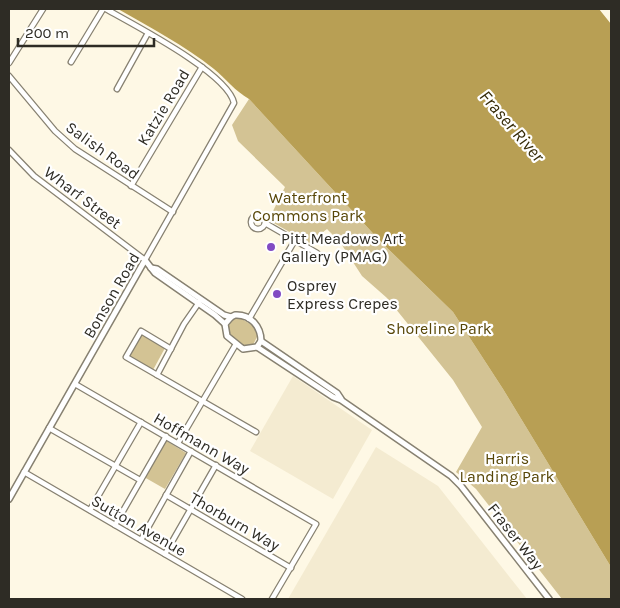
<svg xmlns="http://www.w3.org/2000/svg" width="620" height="608" font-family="Karla,sans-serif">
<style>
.built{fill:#f4ebd1}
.green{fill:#d3c394}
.water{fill:#b89f54}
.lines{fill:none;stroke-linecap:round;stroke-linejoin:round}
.minor-casing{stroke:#878171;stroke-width:7}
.tertiary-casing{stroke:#878171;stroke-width:8}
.minor{stroke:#fff;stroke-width:4.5}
.tertiary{stroke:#fff;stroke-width:5}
.poi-dot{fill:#814bc3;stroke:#fff;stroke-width:2}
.labels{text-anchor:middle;stroke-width:4.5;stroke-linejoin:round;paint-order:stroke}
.street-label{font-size:16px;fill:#2e2c25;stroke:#fff}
.park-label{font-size:16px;fill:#574607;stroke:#fff}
.poi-label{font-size:16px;fill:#2e2c25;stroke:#fff;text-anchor:start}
.water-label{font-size:18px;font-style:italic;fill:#352a07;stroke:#fff}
</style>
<rect width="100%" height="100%" fill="#fef8e5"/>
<g class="built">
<path d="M293 376 372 430 333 499 250 451Z"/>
<path d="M376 447 438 486 527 599H288Z"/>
</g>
<g class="green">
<path d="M249 99 381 242 453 312 503 389 611 567V599H562L476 489 456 472 482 427 453 380 387 298 362 276 340 242 327 229 309 243 272 222 271 215 285 187 238 141 232 125Z"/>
<path d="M239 317 255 327 258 335 253 345C244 349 234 341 229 333 226 326 232 319 239 317Z"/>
<path d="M141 334 165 348 153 370 129 357Z"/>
<path d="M165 440 186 453 165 489 144 477Z"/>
</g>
<path class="water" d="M118 9H599L611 24V567L503 389 453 312 381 242 249 99C235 91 226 79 214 69 184 45 151 28 118 9Z"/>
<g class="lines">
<g class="minor-casing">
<g id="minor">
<path d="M71 62 103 9"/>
<path d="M9 63 43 9"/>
<path d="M9 76 55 131 75 149 173 212"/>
<path d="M117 89 148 33"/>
<path d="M9 150 34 176 145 260 234 103C228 73 134 25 106 9"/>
<path d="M131 186 202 67"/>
<circle cx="258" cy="222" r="7"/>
<path d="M265 223 317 253"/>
<path d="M249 319 295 240"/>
<path d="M171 349 141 331 126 357 256 432"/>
<path d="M157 375 184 324 200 301"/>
<path d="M75 384 316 524 272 599"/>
<path d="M49 428 140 480"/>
<path d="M178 443 236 344"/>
<path d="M24 472 242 599"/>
<path d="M166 495 291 568"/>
<path d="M90 510 141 422"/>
<path d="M115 525 166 436"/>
<path d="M141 540 191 451"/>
<path d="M165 554 216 465"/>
</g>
</g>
<g class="tertiary-casing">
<g id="tertiary">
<path d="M151 268 157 269 224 315 231 317"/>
<path d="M235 315C251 314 261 327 261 341L257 347 243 349 227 336 225 324 231 317Z"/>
<path d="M261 341 337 393 341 399"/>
<path d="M257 347 333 397 341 400 451 476 461 486 549 599"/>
<path d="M9 499 145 260 155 273 215 315 225 324"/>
</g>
</g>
<use href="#minor" class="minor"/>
<use href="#tertiary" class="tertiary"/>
</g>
<g class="poi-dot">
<circle cx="271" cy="247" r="5"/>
<circle cx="277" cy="294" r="5"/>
</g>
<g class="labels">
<g class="street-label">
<text transform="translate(163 107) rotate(-59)" y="6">Katzie Road</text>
<text transform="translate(103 150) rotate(36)" y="6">Salish Road</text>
<text transform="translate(83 197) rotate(37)" y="6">Wharf Street</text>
<text transform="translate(111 295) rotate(-60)" y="6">Bonson Road</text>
<text transform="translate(202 443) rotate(30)" y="6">Hoffmann Way</text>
<text transform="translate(235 521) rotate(30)" y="6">Thorburn Way</text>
<text transform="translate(139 525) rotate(30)" y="6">Sutton Avenue</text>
<text transform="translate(516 536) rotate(52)" y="6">Fraser Way</text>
</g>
<g class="park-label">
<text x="308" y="203">Waterfront<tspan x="308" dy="18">Commons Park</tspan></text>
<text x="439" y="334">Shoreline Park</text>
<text x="507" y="464">Harris<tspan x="507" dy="18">Landing Park</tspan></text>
</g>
<g class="poi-label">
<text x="281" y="244">Pitt Meadows Art<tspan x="281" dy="18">Gallery (PMAG)</tspan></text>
<text x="287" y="291">Osprey<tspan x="287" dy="18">Express Crepes</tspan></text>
</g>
<g class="water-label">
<text transform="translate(512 126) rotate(49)" y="6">Fraser River</text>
</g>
</g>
<rect width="620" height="608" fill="none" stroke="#2e2c25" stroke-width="20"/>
<path d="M18 38v8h136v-8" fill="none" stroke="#2e2c25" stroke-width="2.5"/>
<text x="25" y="38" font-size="15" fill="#2e2c25" stroke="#ffffff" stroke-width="4" paint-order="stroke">200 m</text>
</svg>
